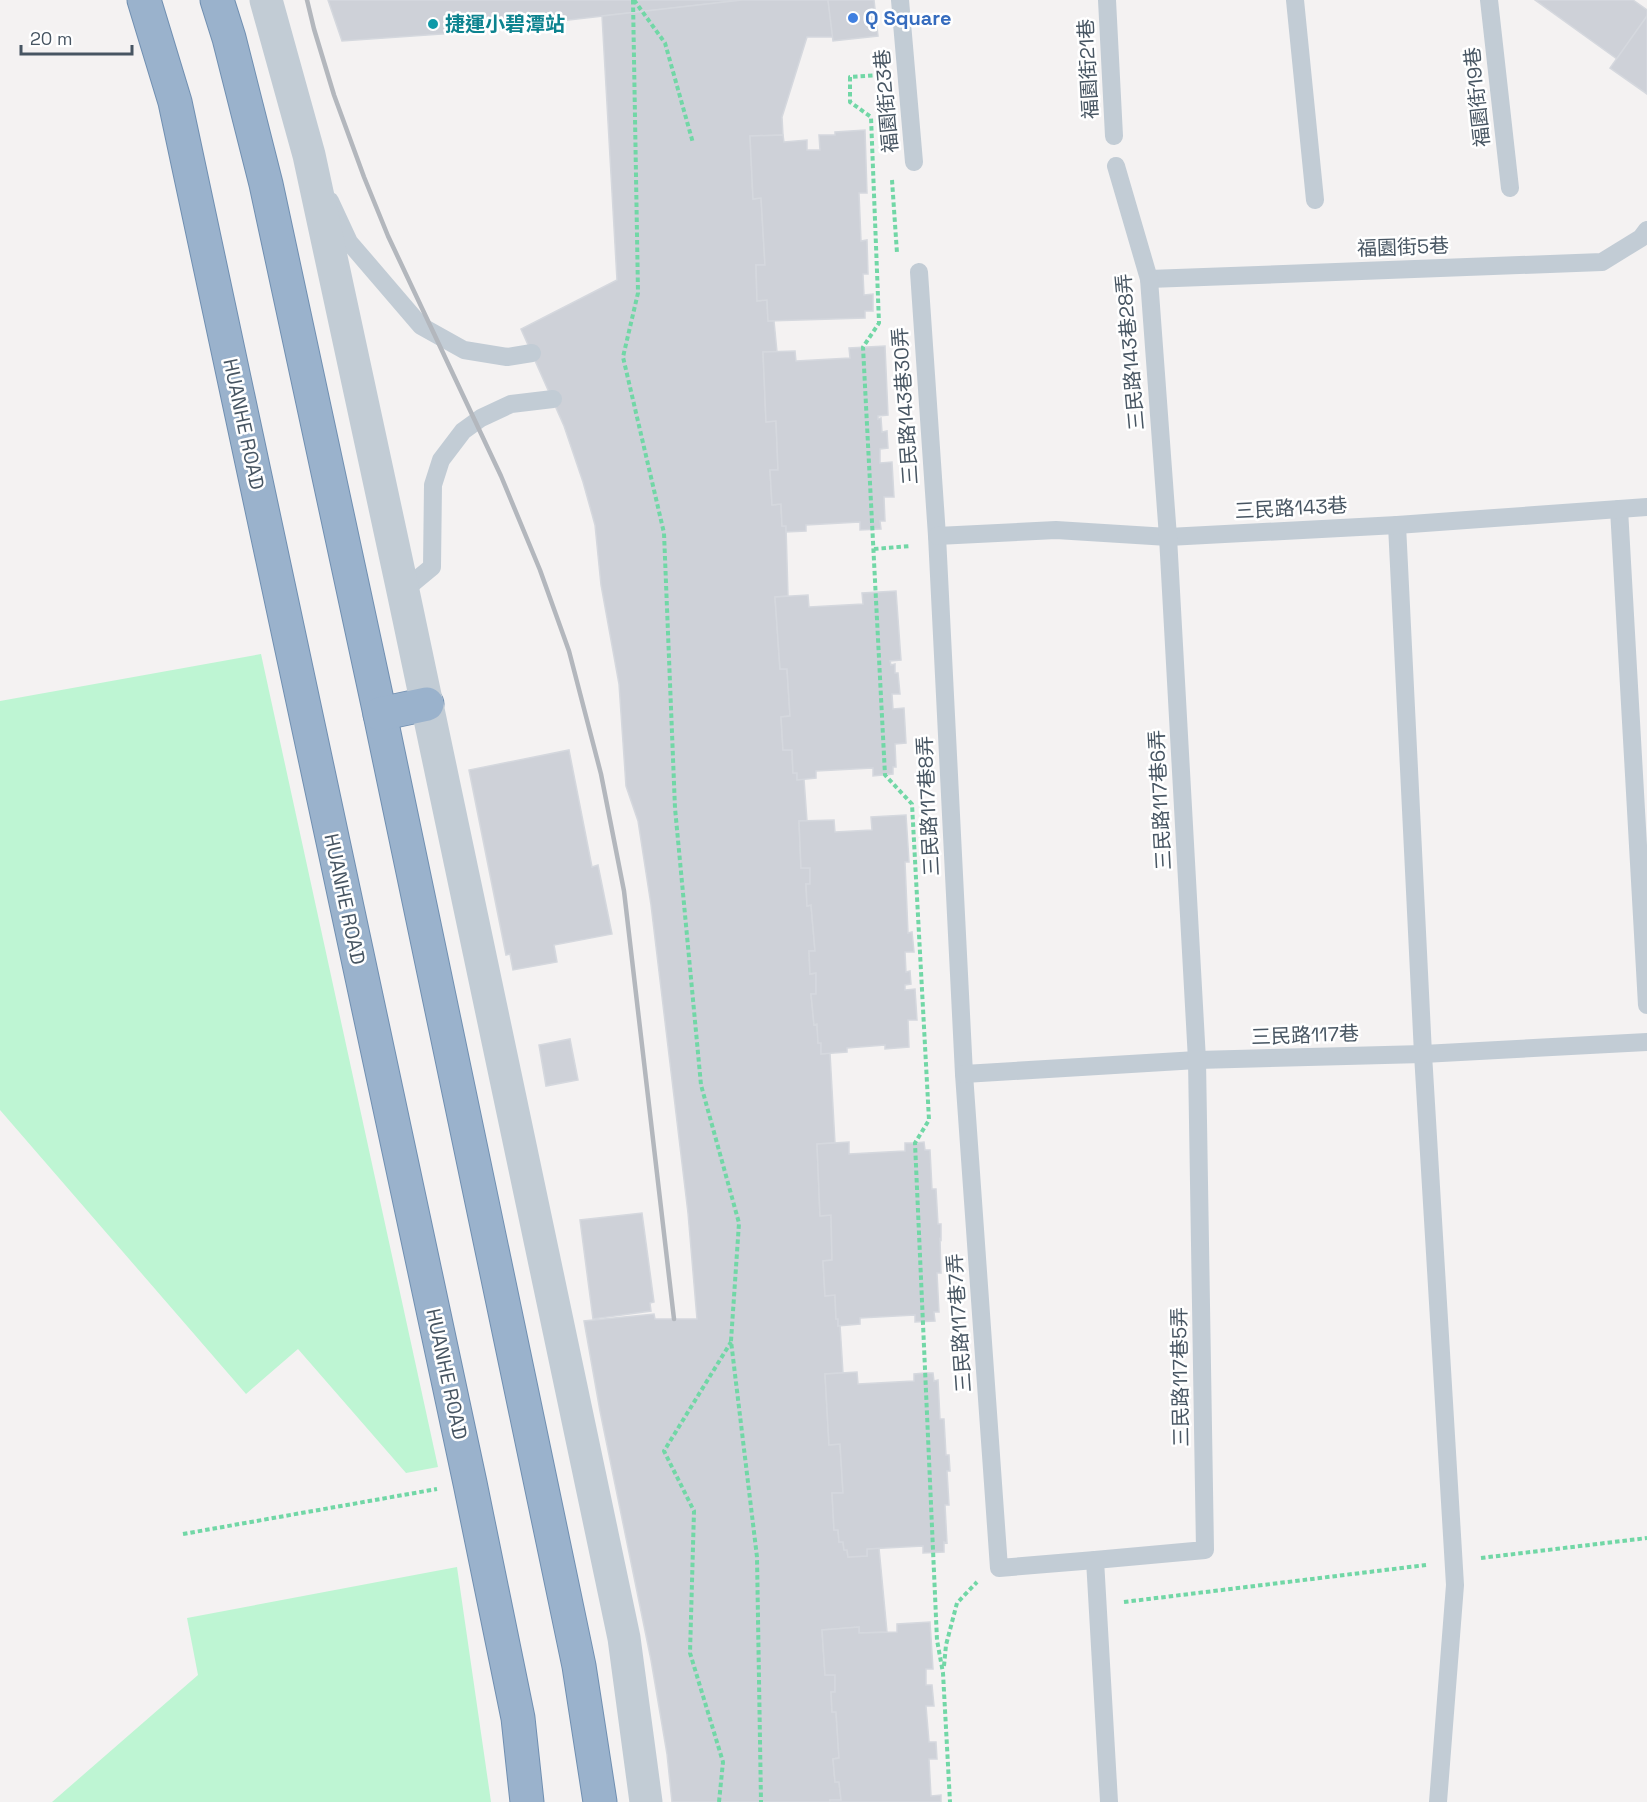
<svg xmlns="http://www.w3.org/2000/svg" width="1647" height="1802" font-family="'Space Grotesk','Noto Sans TC',sans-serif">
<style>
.green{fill:#bef5d3}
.building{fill:#ced1d8;stroke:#d5d8de;stroke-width:1.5}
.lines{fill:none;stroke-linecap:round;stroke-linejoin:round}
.trunk-casing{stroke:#708fb1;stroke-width:35}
.path{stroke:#71d7a6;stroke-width:4;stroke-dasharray:4.5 3;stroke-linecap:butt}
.service{stroke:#c2ccd5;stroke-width:18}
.minor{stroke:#c2ccd5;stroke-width:33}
.trunk{stroke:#9ab2cc;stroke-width:33}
.rail{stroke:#b3b7bd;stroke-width:4.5}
.shop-dot{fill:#3f7fe0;stroke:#fff;stroke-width:2}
.culture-dot{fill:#0f9aa8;stroke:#fff;stroke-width:2}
.labels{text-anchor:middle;stroke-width:5;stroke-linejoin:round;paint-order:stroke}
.shop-label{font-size:20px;font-weight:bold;fill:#366cbe;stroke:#fff;text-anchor:start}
.culture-label{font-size:20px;font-weight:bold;fill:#0d838f;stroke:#fff;text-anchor:start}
.street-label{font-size:20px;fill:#475562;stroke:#fff}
</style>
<rect width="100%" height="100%" fill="#f4f2f2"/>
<g class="green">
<path d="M261 654 438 1467 406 1473 298 1349 246 1394 0 1110V701Z"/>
<path d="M457 1567 491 1802H52L198 1675 187 1618Z"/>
</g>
<g class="building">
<path d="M328 0H742L456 33 342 41Z"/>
<path d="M742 0H828L833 37H807L782 117 783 135 750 136 753 199 761 198 765 265H756L757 301 767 300 768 321H774L777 352H763L766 422 776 421 778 470H770L772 505 781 504 782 526H786L788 596 775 597 780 669H787L790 716 781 717 783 750H792L793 773H797V780L804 779 807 821H799L801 868H810V884H806L807 906 811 905 815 951H809L810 974 816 973V994H811L814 1025 817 1024 818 1043H821V1054L830 1053 835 1143 817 1144 820 1216 831 1215 832 1260 823 1261 825 1296 835 1295 836 1319H838V1326L840 1325 843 1373 825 1374 829 1445 840 1444 843 1493H832L834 1530H838L839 1542H843L844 1550H847L848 1557 867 1556V1549L879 1548 887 1632 859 1633V1627L822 1630 825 1675H835V1692H831L832 1712H836L839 1758 833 1759 835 1782H839L841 1800H830V1802H672L667 1754 651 1660 600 1411 584 1321 654 1314 655 1319H697L688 1213 651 905 638 821 626 786 619 684 601 585 595 525 583 482 564 426 521 329 617 280 602 16Z"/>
<path d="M828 0H874L878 36 833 41Z"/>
<path d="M1535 0H1633L1647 10V16L1617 59Z"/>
<path d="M1647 16V94L1610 68Z"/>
<path d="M865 130 867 193H859L861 241 867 240 868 274H863L864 295 873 294V311H865V318L768 321 767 300 757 301 756 265H765L761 198 753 199 750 136 783 135 784 142 807 140V150H820L819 135H835V132Z"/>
<path d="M885 346 888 415 878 416V419L881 418 882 432 887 431 888 448 880 449V463L892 462 894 497H884L885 521H880L881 529 860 530V522L806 525V531L786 532V526H782L781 504 772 505 770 470H778L776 421 766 422 763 352 795 351 796 361 850 358 849 348Z"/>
<path d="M896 591 901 660 890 661 891 665 895 664V673H898L900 694H892L893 709 904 708 906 743 895 744 896 767H893V774L873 776V768L816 771V778L797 780V773H793L792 750H783L781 717 790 716 787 669H780L775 597 808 595 809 607 863 604 862 593Z"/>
<path d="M569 750 592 867 598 865 612 934 554 945 557 962 513 970 510 954 506 955 469 770Z"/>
<path d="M906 815 909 862H905L908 933 912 932 914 952H905L906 972 910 971 911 984 905 985V990L915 989 917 1020H908L909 1047 885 1049V1045L847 1048V1052L821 1054V1043H818L817 1024 814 1025 811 994H816V973L810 974 809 951H815L811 905 807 906 806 884H810V868H801L799 821 834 820 835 832 872 830 871 817Z"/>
<path d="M570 1039 578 1080 546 1086 539 1045Z"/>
<path d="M849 1142V1154L905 1151V1143H915L924 1142 925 1150H930L932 1189H936L938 1224H941V1240L940 1239 941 1273H937L939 1312H934L935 1321 915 1322V1315L860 1318V1324L838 1326V1319H836L835 1295 825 1296 823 1261 832 1260 831 1215 820 1216 817 1144Z"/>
<path d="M642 1213 654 1302 650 1303 651 1311 593 1319 580 1220Z"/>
<path d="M857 1372 858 1384 914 1381V1374L925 1373H933L934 1381 938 1380 940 1419H944L946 1455H949L950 1471H947L949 1505H945L947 1543 944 1542V1552L923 1553V1546L867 1549V1556L848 1557 847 1550H844L843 1542H839L838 1530H834L832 1493H843L840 1444 829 1445 825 1374Z"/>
<path d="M930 1622 933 1669H926V1685H932L934 1706H926L929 1742H936L937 1759H929L931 1796 941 1795V1802H830V1800H841L839 1782H835L833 1759 839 1758 836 1712H832L831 1692H835V1675H825L822 1630 859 1627V1633L897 1632V1624Z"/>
</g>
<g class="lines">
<g class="trunk-casing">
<g id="trunk">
<path d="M144 0 175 102 470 1483 518 1718 527 1802"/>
<path d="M217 0 229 38 266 184 380 714 579 1666 600 1802"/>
<path d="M380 714 427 704"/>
</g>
</g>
<g class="path">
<path d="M633 0 638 293 623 357 664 533 675 808 701 1085 739 1223 731 1341 757 1557 761 1802"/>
<path d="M634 0 665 43 693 143"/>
<path d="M880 75 850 77V102L871 117 879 323 863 347 885 775 912 804 929 1120 915 1143 937 1640 943 1673 950 1802"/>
<path d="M892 180 897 253"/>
<path d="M874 549 910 546"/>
<path d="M183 1534 437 1489"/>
<path d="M1481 1558 1647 1538"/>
<path d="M1124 1602 1426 1565"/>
<path d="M944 1666 946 1645 957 1603 977 1582"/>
<path d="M719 1802 723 1762 690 1653 694 1511 664 1451 731 1342"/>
</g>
<g class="service">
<path d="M900 0 914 162"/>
<path d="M1107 0 1114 136"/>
<path d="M1295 0 1315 200"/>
<path d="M1489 0 1510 188"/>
<path d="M330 201 349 242 421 326 464 350 507 357 532 353"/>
<path d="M919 272 937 536 964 1074 999 1568 1095 1560"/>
<path d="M1149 279 1602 262 1641 238 1647 230"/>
<path d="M1619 509 1647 1005"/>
<path d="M1397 525 1423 1054 1455 1585 1438 1802"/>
<path d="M937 536 1056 530 1168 537 1397 525 1647 507"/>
<path d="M403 591 432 567 433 485 441 460 463 431 481 418 511 404 553 399"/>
<path d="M964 1074 1197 1060 1423 1054 1647 1042"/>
<path d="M1109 1802 1095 1560 1205 1550 1197 1060 1168 537 1149 279 1116 166"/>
</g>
<path class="minor" d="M266 0 309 155 403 591 624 1638 646 1802"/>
<use href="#trunk" class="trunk"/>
<path class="rail" d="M307 0 314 29 334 95 364 177 388 236 501 476 540 570 569 651 601 774 624 891 674 1319"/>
</g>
<circle class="shop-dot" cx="853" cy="18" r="6"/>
<circle class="culture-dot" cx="433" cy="24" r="6"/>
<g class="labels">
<g class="shop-label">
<text x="865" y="25">Q Square</text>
</g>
<g class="culture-label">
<text x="445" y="31">捷運小碧潭站</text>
</g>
<g class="street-label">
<text transform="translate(1088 69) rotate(-93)" y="7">福園街21巷</text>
<text transform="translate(1477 97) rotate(-96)" y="7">福園街19巷</text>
<text transform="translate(886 101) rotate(-95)" y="7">福園街23巷</text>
<text transform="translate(1403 247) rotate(-2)" y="7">福園街5巷</text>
<text transform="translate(1130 352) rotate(-95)" y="7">三民路143巷28弄</text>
<text transform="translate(905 406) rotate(-94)" y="7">三民路143巷30弄</text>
<text transform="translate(244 424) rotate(78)" y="7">HUANHE ROAD</text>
<text transform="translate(1291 508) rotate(-3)" y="7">三民路143巷</text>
<text transform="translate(1160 800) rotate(-93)" y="7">三民路117巷6弄</text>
<text transform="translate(928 806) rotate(-93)" y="7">三民路117巷8弄</text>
<text transform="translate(345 899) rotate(78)" y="7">HUANHE ROAD</text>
<text transform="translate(1305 1035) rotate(-2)" y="7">三民路117巷</text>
<text transform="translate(959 1323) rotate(-94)" y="7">三民路117巷7弄</text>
<text transform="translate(447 1374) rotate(78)" y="7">HUANHE ROAD</text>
<text transform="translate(1180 1377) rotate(-91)" y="7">三民路117巷5弄</text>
</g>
</g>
<path d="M21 45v9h111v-9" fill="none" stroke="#475562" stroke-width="3"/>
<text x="30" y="45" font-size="18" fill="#475562" stroke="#ffffff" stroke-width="4.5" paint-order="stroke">20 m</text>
</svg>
